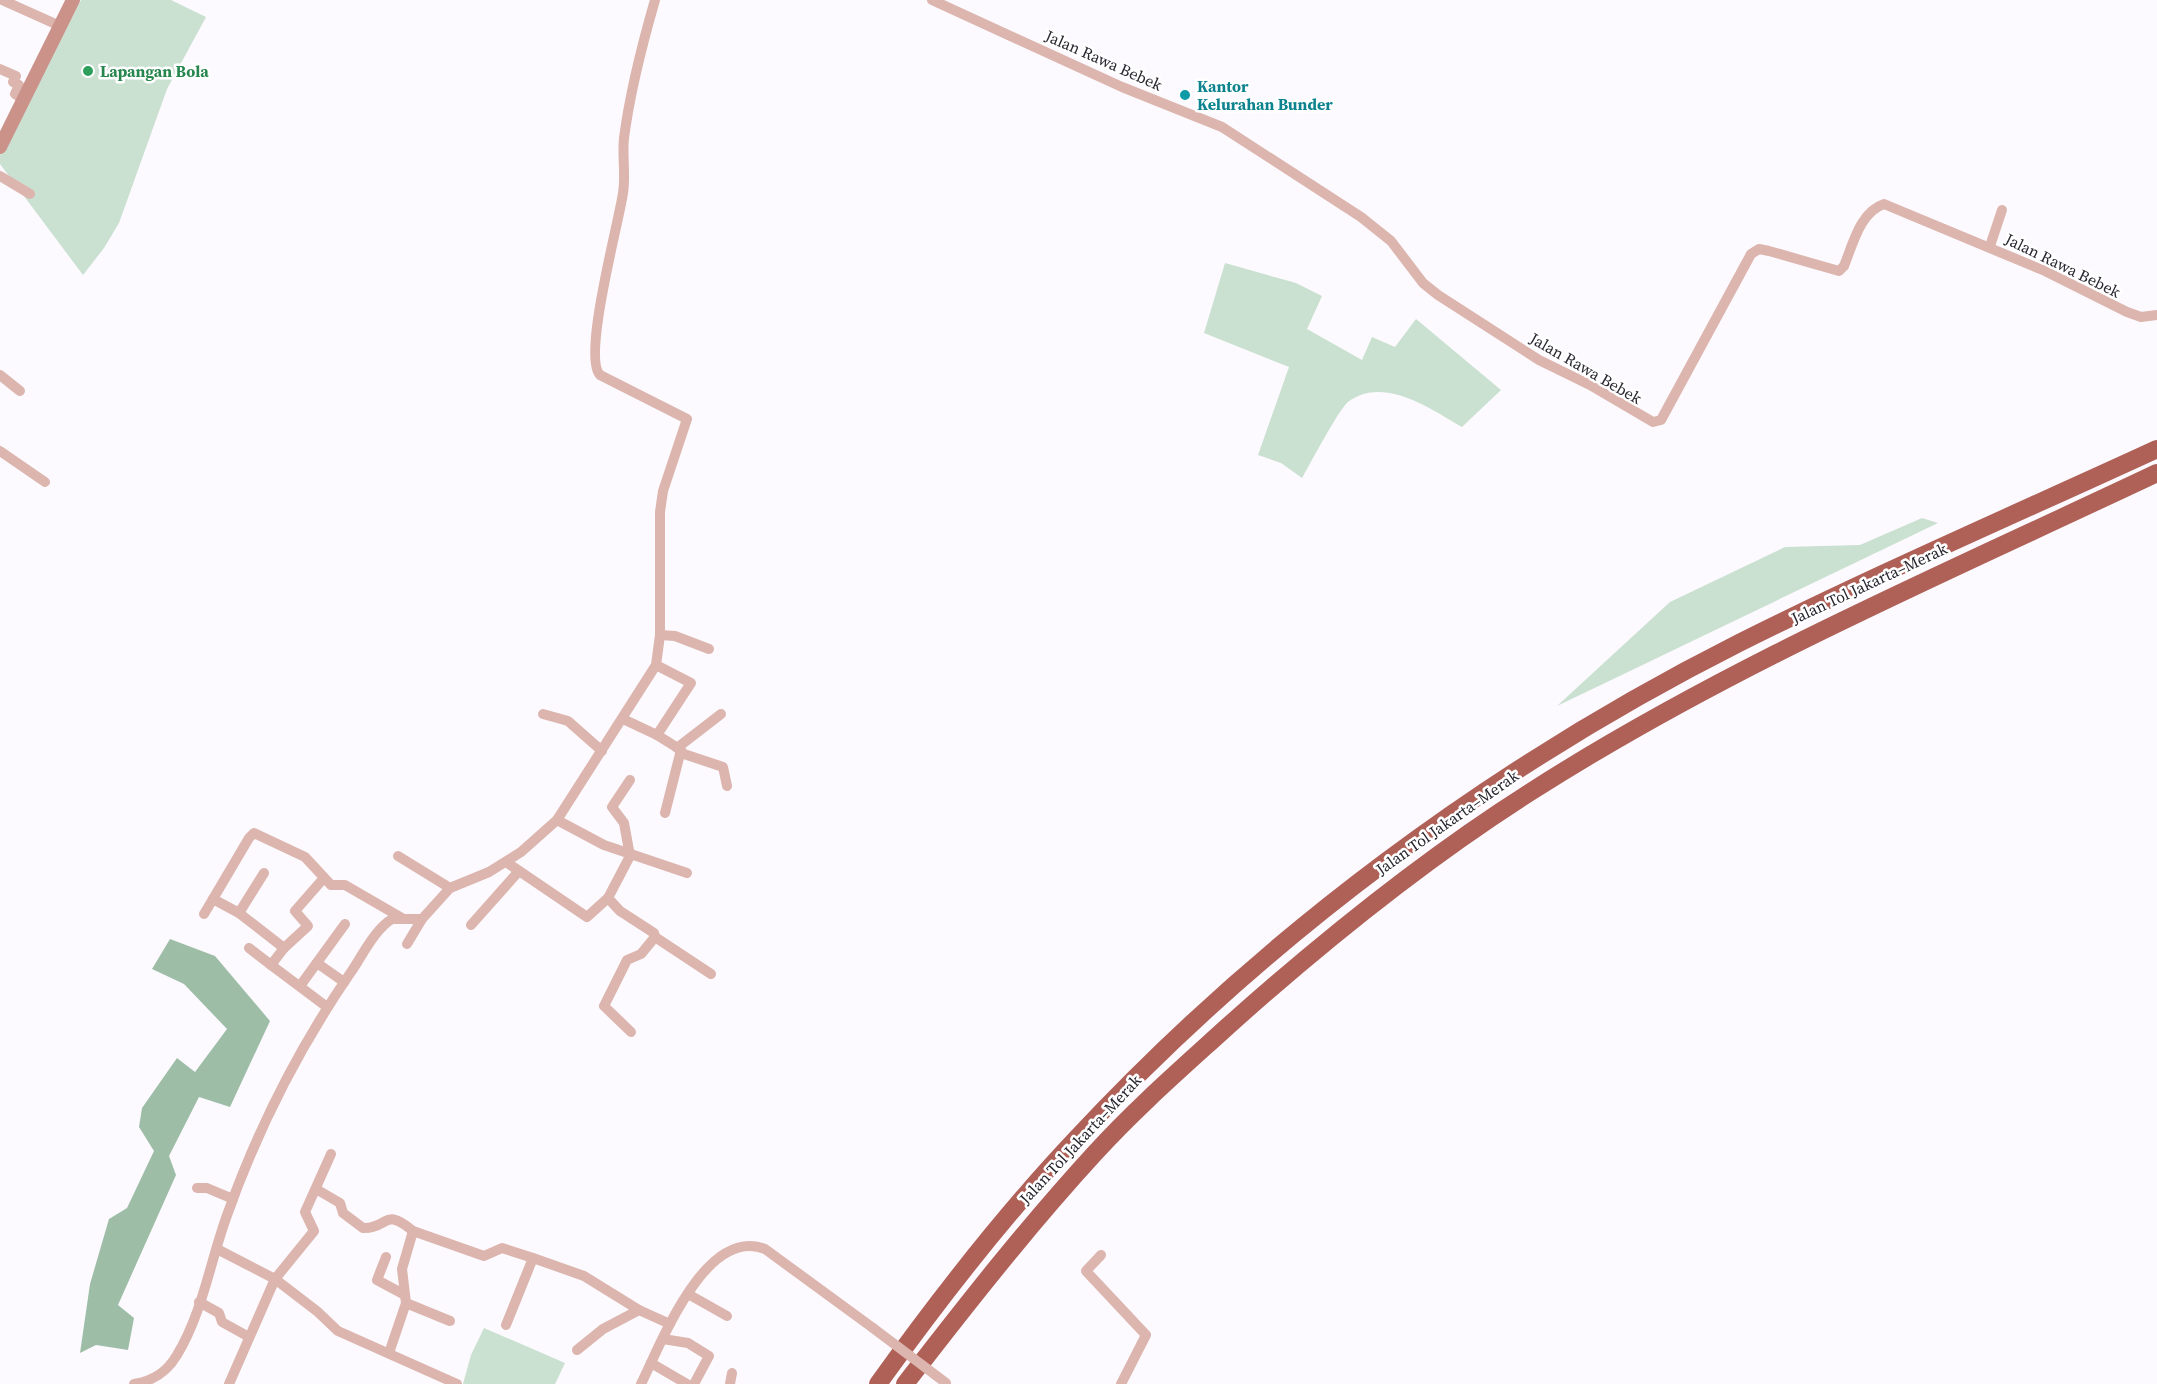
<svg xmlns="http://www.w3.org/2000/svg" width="2157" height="1384" font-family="'Source Serif 4',serif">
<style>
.green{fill:#cae0d0}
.forest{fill:#9ebda7}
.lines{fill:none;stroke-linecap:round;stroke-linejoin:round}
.street{stroke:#dcb5ae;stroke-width:10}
.secondary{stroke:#cb9289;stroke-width:14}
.highway{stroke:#b06157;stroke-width:18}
.street-bridge{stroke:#dcb5ae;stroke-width:10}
.leisure-dot{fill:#2e9e5b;stroke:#fff;stroke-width:2}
.culture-dot{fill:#0f9aa8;stroke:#fff;stroke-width:2}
.labels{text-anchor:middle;stroke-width:5;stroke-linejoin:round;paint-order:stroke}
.street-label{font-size:16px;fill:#28262e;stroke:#fff}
.leisure-label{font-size:16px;font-weight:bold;fill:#27864d;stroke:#fff;text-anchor:start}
.culture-label{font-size:16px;font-weight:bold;fill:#0d838f;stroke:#fff;text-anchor:start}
</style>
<rect width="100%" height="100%" fill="#fcfaff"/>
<g class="green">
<path d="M81 0H171L206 17 167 89 119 223 104 248 83 275 0 164V155Z"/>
<path d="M1225 263 1296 283 1322 296 1307 329 1362 360 1372 337 1395 347 1416 319 1501 390 1462 427C1431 409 1383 375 1348 402 1339 409 1310 464 1302 478L1281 463 1258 455 1289 367 1204 333Z"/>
<path d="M1922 518 1938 523 1557 706 1670 602 1785 547 1860 545Z"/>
<path d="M484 1328 565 1363 555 1384H463L471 1355Z"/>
</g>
<path class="forest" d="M170 939 215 956 270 1021 230 1107 199 1097 169 1156 176 1175 118 1305 134 1318 128 1350 96 1345 80 1353 90 1284 109 1219 127 1208 154 1151 139 1127 142 1108 177 1058 195 1072 227 1029 184 984 152 969Z"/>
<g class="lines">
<g class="street">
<path d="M2 0 60 26"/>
<path d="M932 0 1122 87 1222 127 1361 217 1391 241 1423 283 1438 295 1539 360 1590 385 1653 422 1661 420 1751 254 1759 249 1769 251 1839 271 1844 266C1853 244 1860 212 1884 204L2045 271 2127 312 2141 317 2157 315"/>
<path d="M0 69 16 76 13 82 19 85 15 94 23 99"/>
<path d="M0 176 30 194"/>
<path d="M1990 246 2002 210"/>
<path d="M0 375 20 391"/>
<path d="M0 451 45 482"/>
<path d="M660 635 675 636 709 649"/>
<path d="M656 665 691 683 657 735"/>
<path d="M543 714 568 721 602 751"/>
<path d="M623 719 657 735 681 750 665 813"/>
<path d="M677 748 721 714"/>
<path d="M681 753 723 767 727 786"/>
<path d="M557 820 604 845 687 873"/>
<path d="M398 856 450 888"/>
<path d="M506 862 587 917 608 898 620 911 654 933 655 937 641 954 627 960 604 1006 631 1032"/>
<path d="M264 873 239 913 284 948 271 965 327 1007"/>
<path d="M608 898 630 856 624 823 612 807 630 780"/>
<path d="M239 913 213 899 249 838 254 833 305 857 331 885H345L402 918"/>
<path d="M204 914 213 899"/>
<path d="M471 925 519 871"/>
<path d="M655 937 711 974"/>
<path d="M407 944 422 919"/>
<path d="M249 948 271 965"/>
<path d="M284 948 308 926 295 911 323 879"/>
<path d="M317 963 344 982"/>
<path d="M300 986 345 924"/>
<path d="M197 1188H207L233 1199"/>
<path d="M316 1189 340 1203 343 1213 363 1228C389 1229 383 1206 413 1231"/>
<path d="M217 1249 275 1279 318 1312 338 1331 457 1384"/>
<path d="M1101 1255 1086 1271 1146 1335 1121 1384"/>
<path d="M386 1257 377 1280 405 1295"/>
<path d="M688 1294 727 1316"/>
<path d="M199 1302 219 1313 222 1322 249 1337"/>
<path d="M406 1303 450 1321"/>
<path d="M506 1325 533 1258 584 1276 639 1310"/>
<path d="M663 1339 688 1343 709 1356 694 1384"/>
<path d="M577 1350 603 1329 639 1310 670 1324"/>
<path d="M389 1353 406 1303 402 1269 413 1231 484 1256 502 1248 533 1258"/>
<path d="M651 1363 687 1384"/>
<path d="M134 1384C154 1381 167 1372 177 1355 202 1314 210 1263 226 1218 257 1130 298 1049 351 972 362 956 375 929 392 919H422L450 888 489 872 521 852 557 820 656 665 660 635V512L663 491 687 419 600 375C582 357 619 222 623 193 626 175 622 156 624 138 630 91 642 45 655 0"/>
<path d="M229 1384 275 1279 314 1231 305 1212 331 1154"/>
<path d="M641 1384C661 1344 705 1226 765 1249L873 1328"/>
<path d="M730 1384 732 1373"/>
</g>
<path class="secondary" d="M0 147 73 0"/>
<g class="highway">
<path d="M878 1384C939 1299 1004 1215 1076 1139 1264 937 1493 767 1739 643 1877 574 2018 513 2157 449"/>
<path d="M905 1384C966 1305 1028 1226 1095 1153 1136 1108 1182 1068 1227 1027 1322 942 1423 860 1532 791 1729 665 1946 573 2157 473"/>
</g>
<path class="street-bridge" d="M873 1328 946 1383"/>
</g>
<circle class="leisure-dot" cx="88" cy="71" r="6"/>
<circle class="culture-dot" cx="1185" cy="95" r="6"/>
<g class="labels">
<g class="street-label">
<text transform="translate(1104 60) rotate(24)" y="6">Jalan Rawa Bebek</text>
<text transform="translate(2063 265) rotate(26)" y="6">Jalan Rawa Bebek</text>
<text transform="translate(1586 368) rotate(30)" y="6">Jalan Rawa Bebek</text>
<text transform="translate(1869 583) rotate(-25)" y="6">Jalan Tol Jakarta–Merak</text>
<text transform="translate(1447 822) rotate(-35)" y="6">Jalan Tol Jakarta–Merak</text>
<text transform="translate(1080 1139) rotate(-47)" y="6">Jalan Tol Jakarta–Merak</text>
</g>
<g class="leisure-label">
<text x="100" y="77">Lapangan Bola</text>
</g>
<g class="culture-label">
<text x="1197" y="92">Kantor<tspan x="1197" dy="18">Kelurahan Bunder</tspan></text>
</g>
</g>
</svg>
